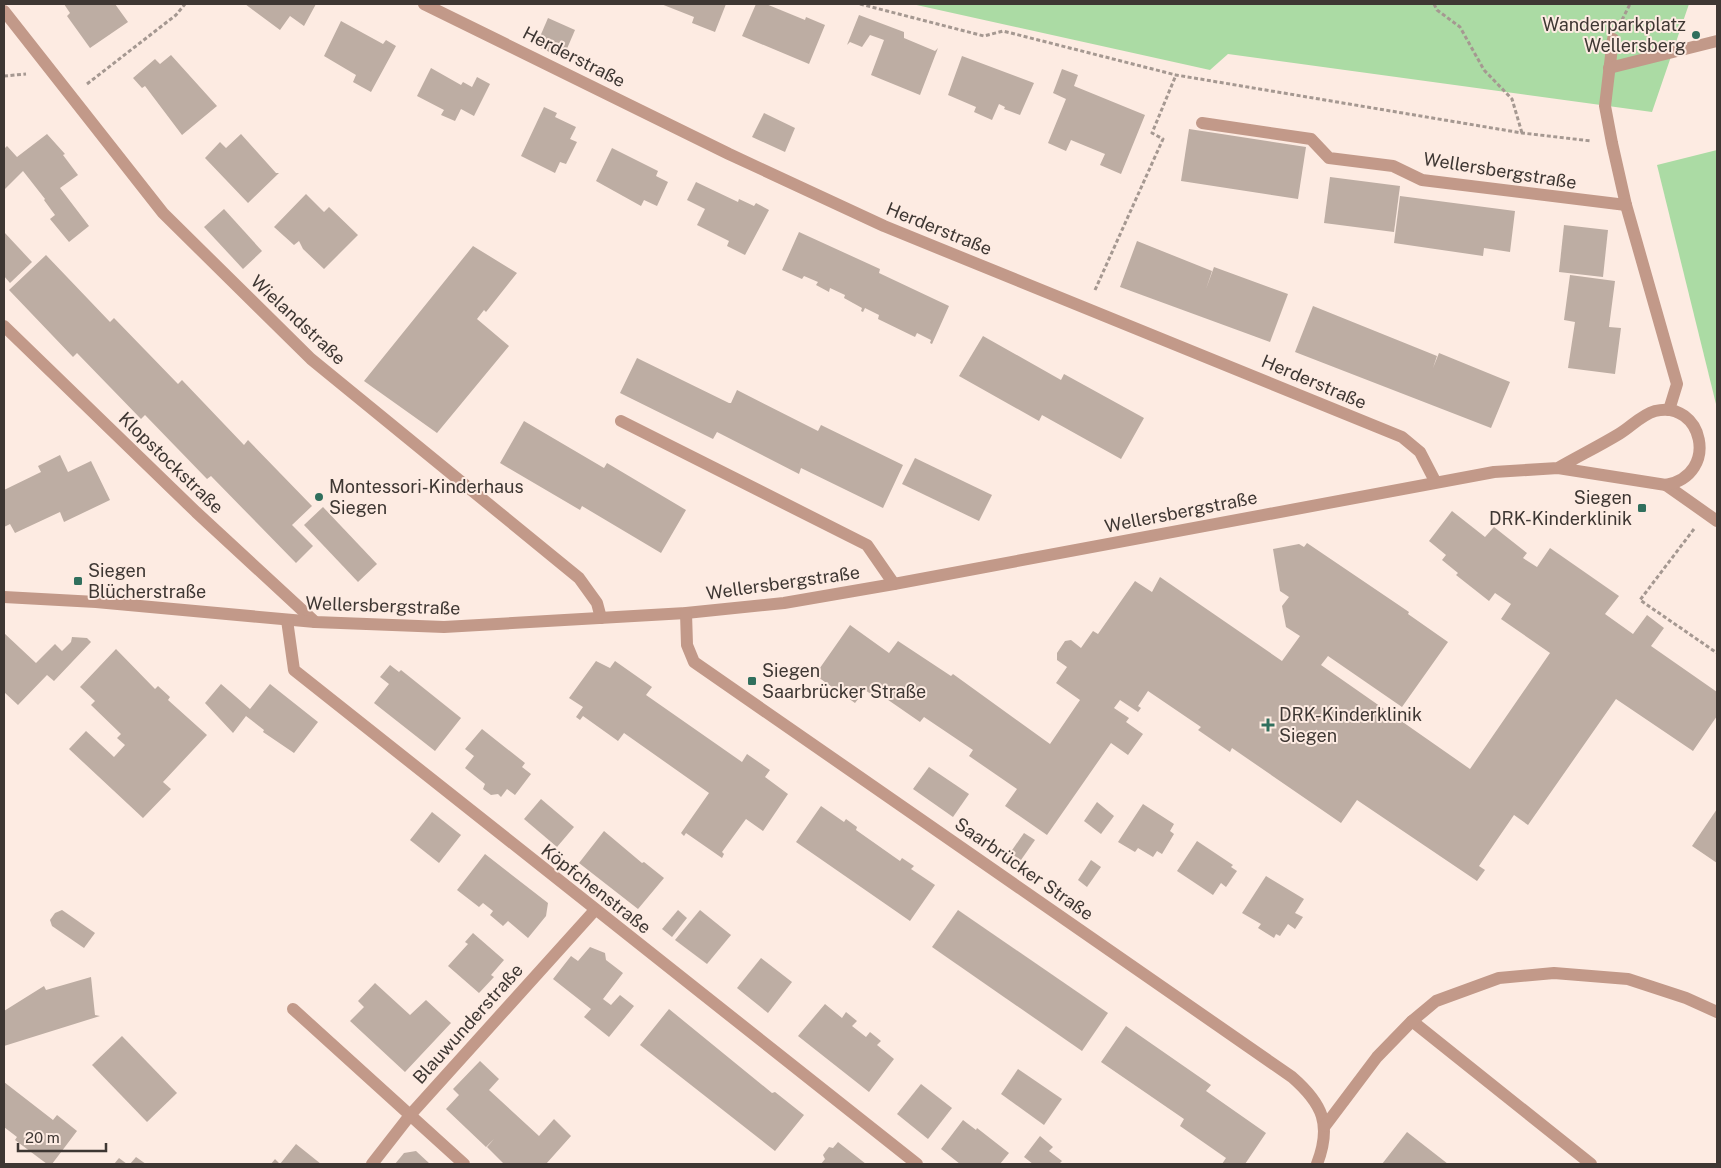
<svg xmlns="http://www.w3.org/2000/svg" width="1721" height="1168" font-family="'Public Sans',sans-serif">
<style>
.green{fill:#abdba4}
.building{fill:#bdada3}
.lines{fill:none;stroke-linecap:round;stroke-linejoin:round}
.path{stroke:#a59891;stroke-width:3;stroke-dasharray:4 2.5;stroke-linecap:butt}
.minor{stroke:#c29989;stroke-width:12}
.poi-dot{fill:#306f5d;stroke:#fdebe2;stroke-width:2}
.labels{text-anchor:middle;stroke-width:4;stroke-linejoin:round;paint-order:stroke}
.poi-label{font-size:18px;fill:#3e3733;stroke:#fdebe2;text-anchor:start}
.street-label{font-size:18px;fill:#3e3733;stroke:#fdebe2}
</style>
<rect width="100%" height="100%" fill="#fdebe2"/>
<g class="green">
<path d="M912 4H1689L1652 112 1228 54 1210 70Z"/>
<path d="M1717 150V408L1657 165Z"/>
</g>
<g class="building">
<path d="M64 4H115L128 22 90 48 67 16 70 13Z"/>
<path d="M245 4H316L304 26 290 16 280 30Z"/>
<path d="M661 4H726L715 32 692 23 694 17Z"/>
<path d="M756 4H766L805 20 806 17 825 25 809 64 742 36Z"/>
<path d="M859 15 904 32V38L935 51 938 48 920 95 871 75 884 40 870 35 862 47 850 42 847 45Z"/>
<path d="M548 18 575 30 563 58 536 46Z"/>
<path d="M341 21 383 44 386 40 396 46 371 92 353 82 356 75 324 56Z"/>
<path d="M171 55 217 106 182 135 145 86 142 88 133 78 155 59 160 64Z"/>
<path d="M962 56 1034 83 1020 115 1004 109 1005 107 999 104 992 120 974 112 976 107 948 95Z"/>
<path d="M431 68 461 85 463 82 472 87 477 77 490 84 474 116 461 109 455 121 441 115 444 110 417 96Z"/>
<path d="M1062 69 1078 75 1074 86 1145 115 1121 174 1100 165 1105 154 1071 140 1066 151 1048 143 1066 99 1053 93Z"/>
<path d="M544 107 557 113 555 117 576 127 570 139 577 142 566 164 560 162 555 173 521 156Z"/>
<path d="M764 113 795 128 785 152 752 137Z"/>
<path d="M1189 129 1306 147 1298 199 1181 181Z"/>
<path d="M47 134 65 154 63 155 78 175 60 188 89 226 69 242 50 219 55 215 44 200 45 199 23 171 4 190V149L7 146 17 157Z"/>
<path d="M241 134 276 173H279L248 203 205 158 220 142 226 148Z"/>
<path d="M612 148 658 171 656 176 668 182 657 206 644 200 641 206 596 181Z"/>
<path d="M1330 177 1400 186 1394 232 1324 223Z"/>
<path d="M696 182 738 202 739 199 754 206 756 203 769 210 745 255 727 246 729 241 697 225 705 209 687 200Z"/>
<path d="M306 194 324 212 329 207 358 235 324 269 303 249 299 241 294 245 274 227Z"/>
<path d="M1400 196 1515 211 1510 252 1484 248 1483 256 1394 243Z"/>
<path d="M224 209 262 251 243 269 204 227Z"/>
<path d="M1564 225 1608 230 1603 277 1559 272Z"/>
<path d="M4 232 32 262 10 283 4 276Z"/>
<path d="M799 232 880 269 879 273 949 306 932 344 930 343 931 340 917 333 915 337 878 319 879 315 865 308 863 312 861 311 862 308 844 298 845 295 830 288 829 292 816 285 818 282 804 276 802 279 782 270Z"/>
<path d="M1137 241 1212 271 1206 289 1214 267 1288 294 1270 342 1120 287Z"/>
<path d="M473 246 517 273 486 312 484 310 477 319 509 346 437 433 364 381Z"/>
<path d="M46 255 110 322 114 318 178 384 182 380 244 445 248 440 312 506 292 525 313 546 296 563 211 476 207 479 145 415 141 419 77 353 73 357 9 290Z"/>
<path d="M1570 275 1615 281 1609 327 1621 328 1615 374 1568 368 1575 322 1564 320Z"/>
<path d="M1313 306 1437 356 1433 368 1439 353 1510 382 1491 428 1295 352Z"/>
<path d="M983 336 1061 380 1064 374 1144 418 1121 459 1042 415 1039 421 959 376Z"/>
<path d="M637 358 729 403H731L737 390 818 431 821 425 903 465 883 508 801 468 799 474 717 432 713 439 620 393Z"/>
<path d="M524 421 604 468 607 463 686 510 661 553 582 506 580 510 500 463Z"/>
<path d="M60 455 68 472 91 461 110 500 64 522 60 512 15 533 10 524 4 527V490L41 472 38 466Z"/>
<path d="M915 458 992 495 979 521 902 484Z"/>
<path d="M323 507 377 564 358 582 304 525Z"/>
<path d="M1452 511 1485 537 1494 527 1527 553 1523 558 1537 567 1550 548 1619 596 1605 614 1633 634 1647 615 1664 628 1651 646 1717 692V716L1693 751 1616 699 1528 825 1514 815 1479 866 1485 870 1477 881 1357 800 1341 823 1232 748 1230 752 1198 730 1201 727 1148 691 1138 706 1141 708 1138 712 1120 700 1114 708 1129 718 1126 722 1143 734 1128 755 1111 743 1047 835 1005 806 1017 789 969 756 973 750 924 717 920 722 881 695 878 699 865 690 855 703 815 675 850 625 889 653 898 641 951 676 953 674 1050 744 1080 700 1056 683 1067 667 1057 660V653L1065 641 1071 640 1081 648 1093 631 1098 634 1135 581 1152 592 1160 577 1282 661 1300 636 1286 627 1282 606 1289 597 1280 591 1273 549 1299 544 1304 547 1307 543 1409 612 1408 614 1448 642 1402 707 1328 656 1321 665 1470 769 1550 653 1501 619 1511 604 1495 593 1489 601 1456 575 1458 573 1442 560 1446 555 1429 541Z"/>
<path d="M4 633 36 663 55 644 62 651 71 642 72 637 87 638 91 642 54 681 47 675 18 705 4 692Z"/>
<path d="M116 649 155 689 158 686 170 697 168 700 207 735 163 782 171 789 143 818 69 749 86 731 114 757 125 745 117 738 121 734 91 705 95 701 80 687Z"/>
<path d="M596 661 610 668 615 661 652 687 646 695 742 762 747 754 770 770 765 777 788 794 763 831 746 819 722 852 724 854 722 858 686 833 684 836 681 833 709 793 624 733 618 741 583 716 580 720 576 717 583 707 569 698Z"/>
<path d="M390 665 399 672 401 670 461 718 435 751 374 703 389 684 380 677Z"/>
<path d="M221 684 250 709 270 684 318 722 294 753 263 732 264 730 246 716 233 733 205 703Z"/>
<path d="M482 729 525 763 522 767 531 774 515 795 507 789 501 797 498 794 491 795 483 789 485 784 465 768 474 756 465 749Z"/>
<path d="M929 767 969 794 953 817 913 789Z"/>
<path d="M541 799 574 827 557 847 524 819Z"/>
<path d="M1097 802 1114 816 1101 834 1084 821Z"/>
<path d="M1143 804 1174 824 1170 831 1174 834 1162 854 1157 851 1153 857 1138 848 1135 852 1118 842Z"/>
<path d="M821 806 844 822 846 819 857 827 856 830 900 861 902 858 914 866 911 869 935 885 910 921 796 842Z"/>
<path d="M1717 809V863L1692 846Z"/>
<path d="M432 812 461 835 439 863 410 840Z"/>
<path d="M604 831 642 863 644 862 664 878 638 909 579 863Z"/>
<path d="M1024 833 1035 840 1021 860 1010 853Z"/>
<path d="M1197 841 1233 865 1231 867 1237 871 1226 887 1221 883 1213 895 1177 871Z"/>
<path d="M485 854 548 903 546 916 528 938 508 921 503 926 490 915 493 911 483 903 479 907 457 890Z"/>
<path d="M1091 860 1101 867 1087 887 1078 880Z"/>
<path d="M1266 876 1304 899 1295 913 1303 917 1295 929 1288 924 1280 936 1276 934 1274 938 1258 928 1261 924 1242 913Z"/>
<path d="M62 910 95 933 84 948 52 926 50 920 55 913Z"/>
<path d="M678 910 687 918 672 937 662 929Z"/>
<path d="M700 910 731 935 707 964 675 940Z"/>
<path d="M958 910 1108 1013 1082 1051 932 947Z"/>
<path d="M473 933 504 960 491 975 494 977 479 993 448 966 468 944 465 942Z"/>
<path d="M590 947 605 953 606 960 623 973 603 999 611 1005 620 995 634 1006 609 1037 584 1017 591 1009 553 979 571 956 578 961Z"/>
<path d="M761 958 792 982 768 1013 737 988Z"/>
<path d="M91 977 95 1015 100 1016 4 1046V1011L44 986 46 990Z"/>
<path d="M375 983 410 1015 426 1000 451 1023 405 1072 350 1021 364 1007 358 1001Z"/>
<path d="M825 1004 842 1018 846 1012 857 1021 852 1026 866 1037 870 1032 881 1041 877 1045 894 1059 869 1092 798 1036Z"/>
<path d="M669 1009 772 1093 775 1092 804 1115 775 1151 640 1045Z"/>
<path d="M1126 1026 1211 1085 1206 1091 1266 1133 1245 1164H1222L1226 1158 1180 1126 1184 1119 1101 1062Z"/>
<path d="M122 1036 177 1093 147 1122 92 1065Z"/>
<path d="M480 1061 499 1079 489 1090 539 1136 554 1119 571 1136 546 1164H504L487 1147 494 1139 486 1147 446 1109 459 1095 453 1089Z"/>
<path d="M1018 1069 1062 1099 1044 1125 1001 1094Z"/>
<path d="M4 1082 53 1120 57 1115 77 1131 52 1164H47L15 1140 17 1137 4 1127Z"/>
<path d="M921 1084 952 1108 928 1139 897 1114Z"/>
<path d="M963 1120 976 1130 977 1128 1009 1153 1000 1164H960L941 1149Z"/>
<path d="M1407 1132 1448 1164H1382Z"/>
<path d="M1040 1136 1053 1147 1049 1151 1062 1161 1059 1164H1033L1024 1157Z"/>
<path d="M838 1142 866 1164H821L825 1159 823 1155 829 1147 833 1148Z"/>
<path d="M296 1144 321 1164H271L275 1159 280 1164Z"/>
<path d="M416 1151 430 1164H395L404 1153Z"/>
<path d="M136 1157 146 1164H130Z"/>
<path d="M119 1158 127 1164H114Z"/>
</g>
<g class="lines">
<g class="path">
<path d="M860 4 984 36 1003 31 1176 75 1522 133 1591 141"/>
<path d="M1434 4 1437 10 1460 27 1484 70 1512 99 1522 133"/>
<path d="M1622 20 1630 4"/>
<path d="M4 76 26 74"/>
<path d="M87 84 176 15 185 4"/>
<path d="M1095 290 1163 139 1152 133 1176 75"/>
<path d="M1694 529 1640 600 1717 653"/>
</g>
<g class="minor">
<path d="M424 4 729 154 884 226 1402 437 1420 452 1435 481"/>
<path d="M4 11 163 213 311 359 579 578 597 603 601 618"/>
<path d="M1613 39 1605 106 1612 143 1626 205 1677 384 1669 410"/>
<path d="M1609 68 1717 41"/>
<path d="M1202 123 1311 139 1329 158 1393 166 1422 180 1626 205"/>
<path d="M4 326 196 512 315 622"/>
<path d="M621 421 867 545 894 584"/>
<path d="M1666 485 1717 521"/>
<path d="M4 597 96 602 315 622 444 627 686 613 784 603 894 584 1494 472 1558 468 1666 485C1721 474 1702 399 1655 411 1641 415 1631 427 1619 434 1599 446 1579 456 1558 468"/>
<path d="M686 613 687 645 694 662 1292 1077C1323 1104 1332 1125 1317 1164"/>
<path d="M287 620 294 670 917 1164"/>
<path d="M293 1009 464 1164"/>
<path d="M1412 1021 1591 1164"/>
<path d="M1325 1126 1377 1057 1412 1021 1436 1001 1499 978 1554 973 1628 979 1686 998 1717 1012"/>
<path d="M372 1164 411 1114 595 910"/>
</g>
</g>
<g class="poi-dot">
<circle cx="1696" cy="35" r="5"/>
<circle cx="319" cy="497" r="5"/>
<rect x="1637" y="503" width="10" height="10" rx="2.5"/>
<rect x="73" y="576" width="10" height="10" rx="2.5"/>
<rect x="747" y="676" width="10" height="10" rx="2.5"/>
<path d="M1265.5 717.5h5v5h5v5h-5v5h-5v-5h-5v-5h5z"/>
</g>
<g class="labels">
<g class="poi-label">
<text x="1686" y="31" text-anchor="end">Wanderparkplatz<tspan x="1686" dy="21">Wellersberg</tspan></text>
<text x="329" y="493">Montessori-Kinderhaus<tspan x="329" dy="21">Siegen</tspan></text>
<text x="1632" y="504" text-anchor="end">Siegen<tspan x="1632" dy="21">DRK-Kinderklinik</tspan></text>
<text x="88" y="577">Siegen<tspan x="88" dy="21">Blücherstraße</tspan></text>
<text x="762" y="677">Siegen<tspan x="762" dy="21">Saarbrücker Straße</tspan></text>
<text x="1279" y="721">DRK-Kinderklinik<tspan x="1279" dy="21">Siegen</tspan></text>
</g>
<g class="street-label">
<text transform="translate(574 57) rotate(27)" y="6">Herderstraße</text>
<text transform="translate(1500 171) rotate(9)" y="6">Wellersbergstraße</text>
<text transform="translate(939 229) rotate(22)" y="6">Herderstraße</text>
<text transform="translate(298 320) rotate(43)" y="6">Wielandstraße</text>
<text transform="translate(1314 382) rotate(23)" y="6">Herderstraße</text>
<text transform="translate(171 463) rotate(44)" y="6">Klopstockstraße</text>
<text transform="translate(1181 512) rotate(-11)" y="6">Wellersbergstraße</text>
<text transform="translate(783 583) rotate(-8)" y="6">Wellersbergstraße</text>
<text transform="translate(383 606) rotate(2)" y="6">Wellersbergstraße</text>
<text transform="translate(1024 869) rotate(35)" y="6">Saarbrücker Straße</text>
<text transform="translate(596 889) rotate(38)" y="6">Köpfchenstraße</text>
<text transform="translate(468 1024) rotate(-48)" y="6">Blauwunderstraße</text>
</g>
</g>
<rect width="1721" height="1168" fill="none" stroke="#3e3733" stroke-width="10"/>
<path d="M18 1143v8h88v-8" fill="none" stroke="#3e3733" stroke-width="2.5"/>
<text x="25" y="1143" font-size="15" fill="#3e3733" stroke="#fdebe2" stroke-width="4" paint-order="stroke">20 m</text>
</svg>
